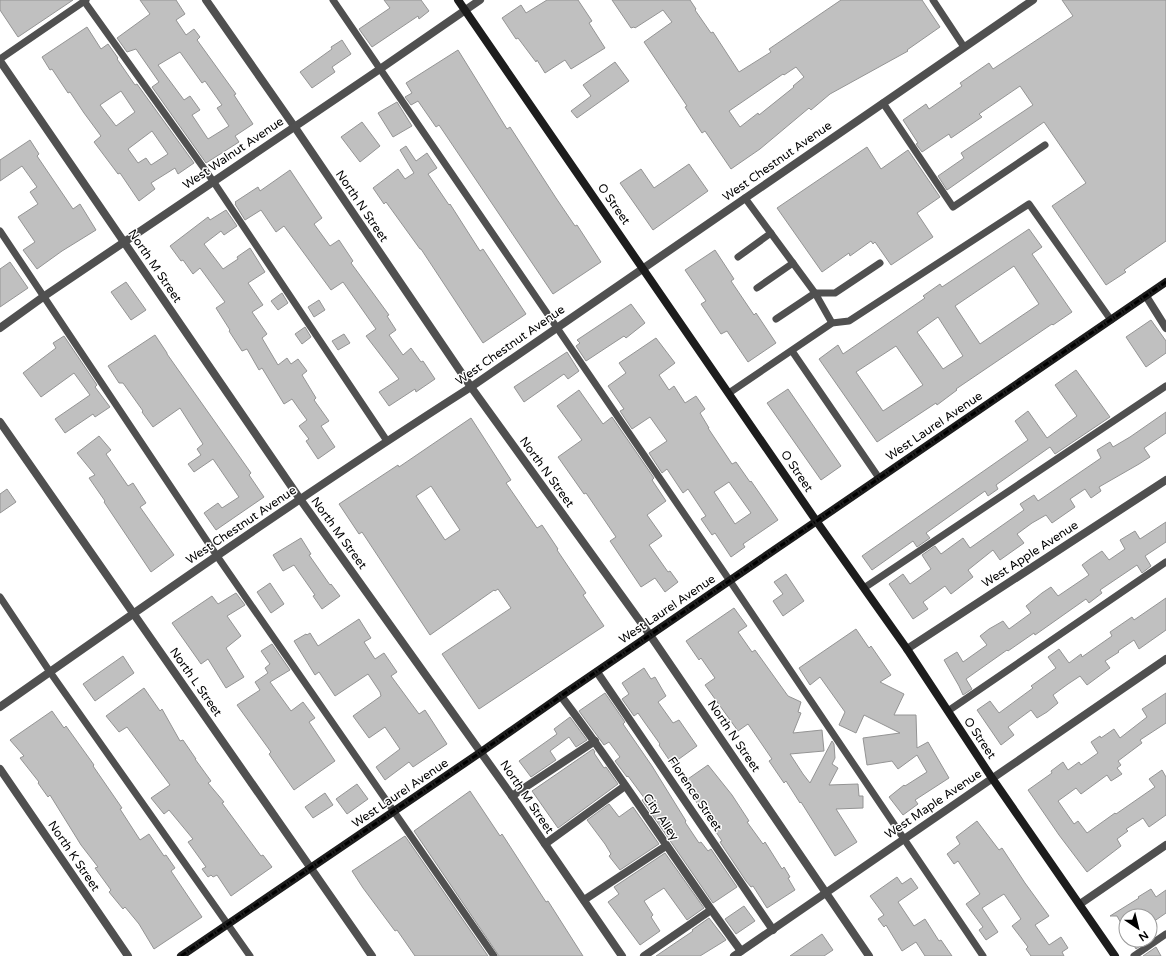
<svg xmlns="http://www.w3.org/2000/svg" width="1166" height="956" font-family="'Varela Round',sans-serif">
<style>
.building{fill:#c0c0c0;stroke:#949494;fill-rule:evenodd}
.lines{fill:none;stroke-linecap:round;stroke-linejoin:round}
.lane{stroke:#505050;stroke-width:7}
.street{stroke:#505050;stroke-width:8}
.secondary{stroke:#1d1d1d;stroke-width:8}
.rail{stroke:#000;stroke-width:3;stroke-dasharray:6 2 1 2;stroke-linecap:butt}
.labels{text-anchor:middle;stroke-width:3;stroke-linejoin:round;paint-order:stroke}
.street-label{font-size:12px;fill:#000;stroke:#fff}
</style>
<rect width="100%" height="100%" fill="#fff"/>
<g class="building">
<path d="M0 0H73L18 37 0 10Z"/>
<path d="M140 0H176L185 14 176 20 186 35 194 29 200 37 197 40 236 94 234 95 253 124 235 136 239 142 206 163 152 87 159 82 136 49 127 52 117 38 150 14ZM180 52 202 83 205 81 222 105 217 108 229 126 208 139 192 115 200 110 190 96 184 100 158 65Z"/>
<path d="M384 0H421L429 11 419 19 418 16 372 47 359 29 390 8Z"/>
<path d="M547 0H578L592 21 589 23 605 48 571 69 565 60 545 73 537 60 536 62 518 38 516 39 502 18 521 5 526 13Z"/>
<path d="M612 0H690L696 9 695 10 711 33 713 32 739 72 771 52 769 49 841 0H922L940 27 907 50 908 51 830 94 811 110 809 108 760 149 731 169 705 131 702 133 685 107 687 106 644 42 672 22 663 10 635 28 634 27 631 28ZM796 67 804 77 793 86 794 87 759 115 758 113 740 127 729 111 783 74 784 75Z"/>
<path d="M1062 0H1166V241L1124 270 1126 272 1106 285 1052 206 1086 183 1044 122 947 190 938 176 964 158 961 153 1033 105 1020 86 979 114 982 117 951 138 949 134 922 152 916 144 918 143 903 120 926 104 929 109 962 86 960 83 989 63 993 69 1073 16Z"/>
<path d="M87 27 101 49 108 44 118 58 117 59 135 85 137 84 194 163 178 174 175 168 151 183 155 189 139 201 120 173 118 174 94 142 101 136 84 113 70 92 68 93 52 69 50 70 42 57ZM121 91 135 112 116 126 100 105ZM152 131 168 154 151 165 146 158 138 163 128 149Z"/>
<path d="M342 40 351 54 332 67 335 72 312 88 300 72 332 49 331 47Z"/>
<path d="M458 50 507 129 510 127 556 198 575 226 577 225 601 262 553 294 439 125 436 127 418 101 411 105 405 97 412 93 406 83Z"/>
<path d="M615 62 629 81 577 118 571 111 591 96 583 85Z"/>
<path d="M397 102 412 126 393 137 378 113Z"/>
<path d="M362 122 380 146 360 162 341 137Z"/>
<path d="M30 140 39 154 37 156 73 209 80 204 96 230 62 251 37 269 23 250 35 242 18 217 38 204 30 192 37 187 22 166 0 181V160Z"/>
<path d="M406 146 416 161 427 153 437 168 428 174 449 205 450 204 480 251 483 249 526 314 483 343 421 249H420L386 202 384 204 373 188 398 169 405 179 414 173 400 150Z"/>
<path d="M867 147 881 169 908 150 940 197 917 213 933 237 891 265 875 242 873 244 871 241 850 256 849 253 822 272 777 208Z"/>
<path d="M689 164 708 191 653 230 620 183 641 169 654 188Z"/>
<path d="M290 170 322 218 314 224 330 246 339 240 353 261 351 263 389 315 387 316 396 330 389 335 403 355 411 348 421 362 423 361 435 379 416 392 415 389 389 406 379 392 399 379 366 336 376 329 343 282 331 290 284 226 276 232 261 210 245 220 235 204 236 203 235 202 258 187 260 191Z"/>
<path d="M226 210 237 226 224 235 221 231 204 244 223 269 238 259 237 257 250 248 265 272 248 283 263 305 252 312 267 334 262 338 278 365 287 358 291 364 298 359 307 371 302 375 316 398 314 400 329 421 321 426 335 447 318 459 306 441 309 439 299 426 307 420 299 409 292 399 284 404 262 368 259 370 247 349 242 351 229 331 230 330 216 308 225 302 200 268 193 274 183 260 181 261 170 246 208 217 210 220Z"/>
<path d="M1029 229 1042 247 1032 254 1072 312 1053 325 1052 324 956 389 957 390 937 405 936 403 877 442 819 359 838 345 843 354 925 298 923 296 940 284 942 287ZM1014 266 1039 304 980 344 955 306ZM938 317 963 356 943 369 917 332ZM896 346 923 385 883 411 856 372Z"/>
<path d="M715 250 734 279 731 281 754 315 756 313 776 343 748 362 727 331 721 334 701 304 706 301 685 270Z"/>
<path d="M10 262 28 288 0 307V269Z"/>
<path d="M126 282 146 310 131 320 111 292Z"/>
<path d="M282 293 288 303 278 310 271 301Z"/>
<path d="M319 300 325 310 314 317 308 307Z"/>
<path d="M631 304 645 323 626 338 624 336 586 361 576 346 580 343 577 340Z"/>
<path d="M1151 320 1166 341V353L1146 367 1126 337Z"/>
<path d="M305 327 311 337 302 344 295 334Z"/>
<path d="M344 334 350 343 338 350 332 341Z"/>
<path d="M155 335 167 353V354L251 473 249 475 264 497 216 530 204 513 218 503 222 508 239 497 213 459 194 472 188 464 201 455 197 449 203 444 180 408 153 427 142 412 143 411 123 383H119L108 366Z"/>
<path d="M64 336 97 385 95 387 110 407 95 417 93 414 65 433 55 419 90 395 74 373 41 397 23 373 56 348 53 343Z"/>
<path d="M656 338 675 363 659 375 669 390 674 386 685 403 696 396 705 409 700 413 709 428H708L732 464 736 462 750 482 751 481 778 520 743 544 745 547 731 557 715 533 712 535 701 519 706 516 688 489 683 493 667 469 662 473 649 453 667 441 650 417 632 429 620 411 624 409 608 386 626 373 619 363ZM729 482 751 513 735 524 714 492Z"/>
<path d="M567 352 579 371 568 379 564 374 524 402 514 387Z"/>
<path d="M1076 370 1110 417 1055 454 1050 447 996 485 998 489 988 496 985 491 926 533 930 538 917 547 913 541 872 570 862 556 1028 440 1015 421 1028 411 1047 438 1077 416 1055 385Z"/>
<path d="M788 389 841 466 821 480 767 403Z"/>
<path d="M579 390 603 424 612 417 654 478 652 480 666 501 647 515 662 536 649 545 668 572 670 571 678 582 665 592 655 578 641 587 610 541 616 537 586 493 584 494 558 457 582 440 557 406Z"/>
<path d="M1166 412V433L1144 448 1150 457 1139 464 1099 487 1101 491 1091 498 1085 489 1070 499 1075 507 1052 523 1046 515 1032 523 1017 534 1024 543 1000 560 993 550 968 570 973 577 951 594 945 586 923 602 928 609 913 619 889 584 903 574 910 584 931 569 922 555 935 546 941 554 963 538 970 548 1024 510 1020 504 1034 495 1038 501 1101 458 1097 450 1110 442 1113 447 1130 437Z"/>
<path d="M471 418 511 480 506 483 537 528 542 525 558 549 557 550 586 593 583 595 604 626 479 709 442 654 511 608 498 589 495 591 494 590 430 635 362 532 359 534 339 504 398 465 399 467ZM431 486 460 530 445 540 416 496Z"/>
<path d="M99 436 111 450 106 454 128 486 133 483 146 503 140 507 174 555 151 572 104 502 105 501 89 478 95 475 77 453Z"/>
<path d="M7 489 16 502 0 513V494Z"/>
<path d="M1166 522V542L1145 556 1151 566 1142 573 1137 565 1100 590 1102 593 1089 603 1086 599 1035 635 1034 633 1008 651 1007 650 966 679 972 689 963 695 959 686 944 660 957 652 963 662 987 645 980 636 989 629 1003 621 1009 629 1031 613 1026 606 1042 593 1051 587 1058 596 1089 575 1082 565 1090 559 1102 551 1109 560 1125 549 1120 540 1135 531 1140 539Z"/>
<path d="M301 538 311 554 309 555 330 585 331 584 340 596 322 609 313 596 315 595 294 565 283 571 273 555Z"/>
<path d="M786 574 804 601 783 616 773 601 783 594 774 582Z"/>
<path d="M270 583 284 604 271 613 257 592Z"/>
<path d="M236 593 245 605 227 616 241 636 226 648 244 677 226 688 208 659 201 664 172 623 212 596 218 604Z"/>
<path d="M1166 598V630L1139 649 1134 640 1118 651 1119 652 1105 661 1110 668 1087 685 1080 676 1068 684 1053 695 1058 703 1047 712 1037 718 1031 710 1008 727 1014 735 1001 745 977 710 990 701 999 713 1033 688 1031 686 1056 668 1048 657 1059 649 1069 663 1081 654 1082 657 1112 636 1110 632 1132 617 1134 620Z"/>
<path d="M734 608 747 626 738 632 752 652 755 650 788 696 801 702 798 712 801 713 793 733 822 730 824 751 790 754 803 774 810 783 832 741 834 744 835 758 832 764 838 768 829 785 858 784 859 796H863V808L836 809 857 842 835 856 801 802 800 803 786 781 784 783 769 761 772 759 748 724 738 731 705 685 715 678 701 658 699 660 686 641Z"/>
<path d="M359 619 371 638 364 642 375 659 384 653 397 672 391 676 419 714 425 710 447 744 413 767 409 762 385 780 376 767 400 749 385 727 369 738 353 716 381 696 380 692 368 674 335 696 319 672 315 675 294 641 306 634 307 635 310 633 318 646Z"/>
<path d="M856 629 869 648 871 646 891 675 880 682 904 694 894 715H916L917 748 928 742 949 778 915 800 918 804 903 815 889 797 904 785 905 786 927 772 917 755 898 769 892 761 867 765 863 738 900 733 864 715 856 733 839 725 845 712 820 677 810 685 799 668Z"/>
<path d="M272 644 290 670 270 682 291 711 303 702 315 718 309 722 335 761 294 790 269 754 271 752 237 705 260 690 255 682 268 673 265 668 270 664 261 651Z"/>
<path d="M123 656 134 673 95 701 83 684Z"/>
<path d="M644 668 651 679 655 677 666 696 658 702 673 723 679 720 697 746 672 764 659 745 660 744 645 723 638 713 634 716 622 699 629 694 622 683Z"/>
<path d="M144 688 160 711 162 709 180 741 183 740 196 759H195L211 781 208 783 224 802 222 803 261 856 263 855 272 867 231 896 217 875 213 877 211 875 208 877 202 869 206 867 188 842 193 839 169 810 164 814 151 798 170 785 127 727 119 732 106 716Z"/>
<path d="M605 693 625 722 623 724 652 766 686 821 685 822 699 843 701 842 708 851 711 849 737 887 713 903 642 800 645 799 628 776 627 777 615 761 620 757 609 742 604 745 579 711Z"/>
<path d="M1166 693V723L1140 740 1142 743 1118 761 1121 765 1117 768 1122 774 1111 781 1107 775 1081 794 1076 788 1058 801 1074 824 1078 821 1087 833 1115 813 1116 814 1155 787 1149 779 1162 770 1166 777V815L1149 827 1143 818 1126 829 1128 831 1117 839 1121 846 1087 872 1059 835 1028 790 1052 773 1051 771 1063 762 1068 770 1079 762 1081 765 1098 753 1091 742 1100 736 1101 738 1114 729 1120 738 1147 717 1142 709Z"/>
<path d="M52 711 64 728 66 726 94 765 93 766 122 808 120 809 140 840 149 834 164 856 166 855 175 868 171 871 202 917 154 949 139 924 125 907 123 909 109 892 111 890 95 868 98 867 81 845 50 795 48 797 38 783 39 782 20 758 24 756 10 740Z"/>
<path d="M570 717 587 740 576 747 569 737 550 751 556 760 531 777 519 761 557 734 554 729Z"/>
<path d="M593 749 595 752 594 753 604 768 606 767 618 784 558 828 532 791Z"/>
<path d="M708 765 732 795 749 821 747 822 763 844 765 842 782 869 784 867 790 877 788 878 795 890 767 908 753 886 751 887 746 881 720 842 722 841 691 794 693 792 685 781Z"/>
<path d="M357 784 368 799 347 814 336 799Z"/>
<path d="M470 791 500 836 502 834 546 902 548 901 583 956H499L414 831Z"/>
<path d="M325 793 333 805 313 818 305 807Z"/>
<path d="M609 804 619 817 633 807 659 844 620 870 609 856 611 854 605 844 587 820Z"/>
<path d="M977 821 999 850 1002 848 1025 883 1049 916 1035 925 1049 945 1061 937 1068 948 1062 952 1064 956H1031L1026 949 1028 947 1012 926 1021 919 1004 894 982 908 998 932 986 940 979 930 983 927 966 904 980 894 958 861 954 864 947 854 960 844 956 837Z"/>
<path d="M405 836 488 956H415L397 930 395 931 363 888 352 871Z"/>
<path d="M665 853 704 908 687 920 664 888 644 901 653 915 651 917 660 931 640 945 608 902 619 894 614 887Z"/>
<path d="M897 877 902 884 911 878 918 888 898 902 914 926 925 919 939 941 941 940 952 956H925L916 942 902 951 886 925 884 927 878 919 884 915 870 896Z"/>
<path d="M1151 889 1156 897 1166 890V913L1150 924V916H1126V932L1117 916H1110L1139 898 1138 897Z"/>
<path d="M744 906 755 921 736 934 725 919Z"/>
<path d="M709 918 726 940 700 956H656L693 931 692 930Z"/>
<path d="M822 934 833 950 824 956H790Z"/>
<path d="M1131 940H1148L1136 949Z"/>
<path d="M1156 947 1161 956H1143Z"/>
</g>
<g class="lines">
<g class="lane">
<path d="M333 0 730 581 983 956"/>
<path d="M933 0 964 47"/>
<path d="M84 1 213 181 387 441"/>
<path d="M0 59 86 0"/>
<path d="M883 103 953 207 1045 145"/>
<path d="M745 198 815 293 776 319"/>
<path d="M0 231 217 556 494 956"/>
<path d="M738 257 771 233"/>
<path d="M757 288 793 263"/>
<path d="M832 323 815 293H835L880 263"/>
<path d="M792 351 879 478"/>
<path d="M729 393 832 323 849 321 1029 204 1111 320"/>
<path d="M864 588 1166 386"/>
<path d="M0 597 50 672 250 956"/>
<path d="M948 711 1166 562"/>
<path d="M1134 956 1166 934"/>
</g>
<g class="street">
<path d="M206 0 294 126 471 387 650 635 869 956"/>
<path d="M0 61 300 499 512 796 622 956"/>
<path d="M1146 296 1166 328"/>
<path d="M0 328 43 297 380 69 480 0"/>
<path d="M0 422 372 956"/>
<path d="M907 649 1166 480"/>
<path d="M597 672 773 930"/>
<path d="M561 696C624 779 679 867 741 951"/>
<path d="M0 707C155 598 311 489 471 387L1033 0"/>
<path d="M0 769 128 956"/>
<path d="M512 796 595 741"/>
<path d="M545 844 625 786"/>
<path d="M584 900 666 846"/>
<path d="M1080 904 1166 845"/>
<path d="M644 956 711 910"/>
<path d="M734 956 1166 659"/>
</g>
<g class="secondary">
<path d="M458 0 817 522 907 649 992 778 1115 956"/>
<path d="M181 956 481 752 561 696 1166 282"/>
</g>
<path class="rail" d="M181 956 481 752 561 696 1166 282"/>
</g>
<g class="labels">
<g class="street-label">
<text transform="translate(233 153) rotate(-34)" y="4">West Walnut Avenue</text>
<text transform="translate(777 161) rotate(-35)" y="4">West Chestnut Avenue</text>
<text transform="translate(614 204) rotate(55)" y="4">O Street</text>
<text transform="translate(362 206) rotate(56)" y="4">North N Street</text>
<text transform="translate(155 266) rotate(56)" y="4">North M Street</text>
<text transform="translate(510 345) rotate(-35)" y="4">West Chestnut Avenue</text>
<text transform="translate(934 426) rotate(-34)" y="4">West Laurel Avenue</text>
<text transform="translate(797 471) rotate(56)" y="4">O Street</text>
<text transform="translate(547 472) rotate(54)" y="4">North N Street</text>
<text transform="translate(241 525) rotate(-34)" y="4">West Chestnut Avenue</text>
<text transform="translate(339 533) rotate(54)" y="4">North M Street</text>
<text transform="translate(1030 554) rotate(-33)" y="4">West Apple Avenue</text>
<text transform="translate(667 609) rotate(-34)" y="4">West Laurel Avenue</text>
<text transform="translate(196 682) rotate(55)" y="4">North L Street</text>
<text transform="translate(734 736) rotate(56)" y="4">North N Street</text>
<text transform="translate(980 738) rotate(56)" y="4">O Street</text>
<text transform="translate(400 793) rotate(-34)" y="4">West Laurel Avenue</text>
<text transform="translate(695 794) rotate(56)" y="4">Florence Street</text>
<text transform="translate(527 797) rotate(56)" y="4">North M Street</text>
<text transform="translate(933 804) rotate(-34)" y="4">West Maple Avenue</text>
<text transform="translate(661 817) rotate(56)" y="4">City Alley</text>
<text transform="translate(74 856) rotate(56)" y="4">North K Street</text>
</g>
</g>
<g transform="translate(1138 928) rotate(145)"><circle r="19" fill="#ffffff" stroke="#999999"/>
<path d="M0-3L7 15L0 10L-7 15Z" fill="#000000"/>
<text y="-6" font-size="11" font-weight="bold" text-anchor="middle" fill="#000000">N</text>
</g>
</svg>
